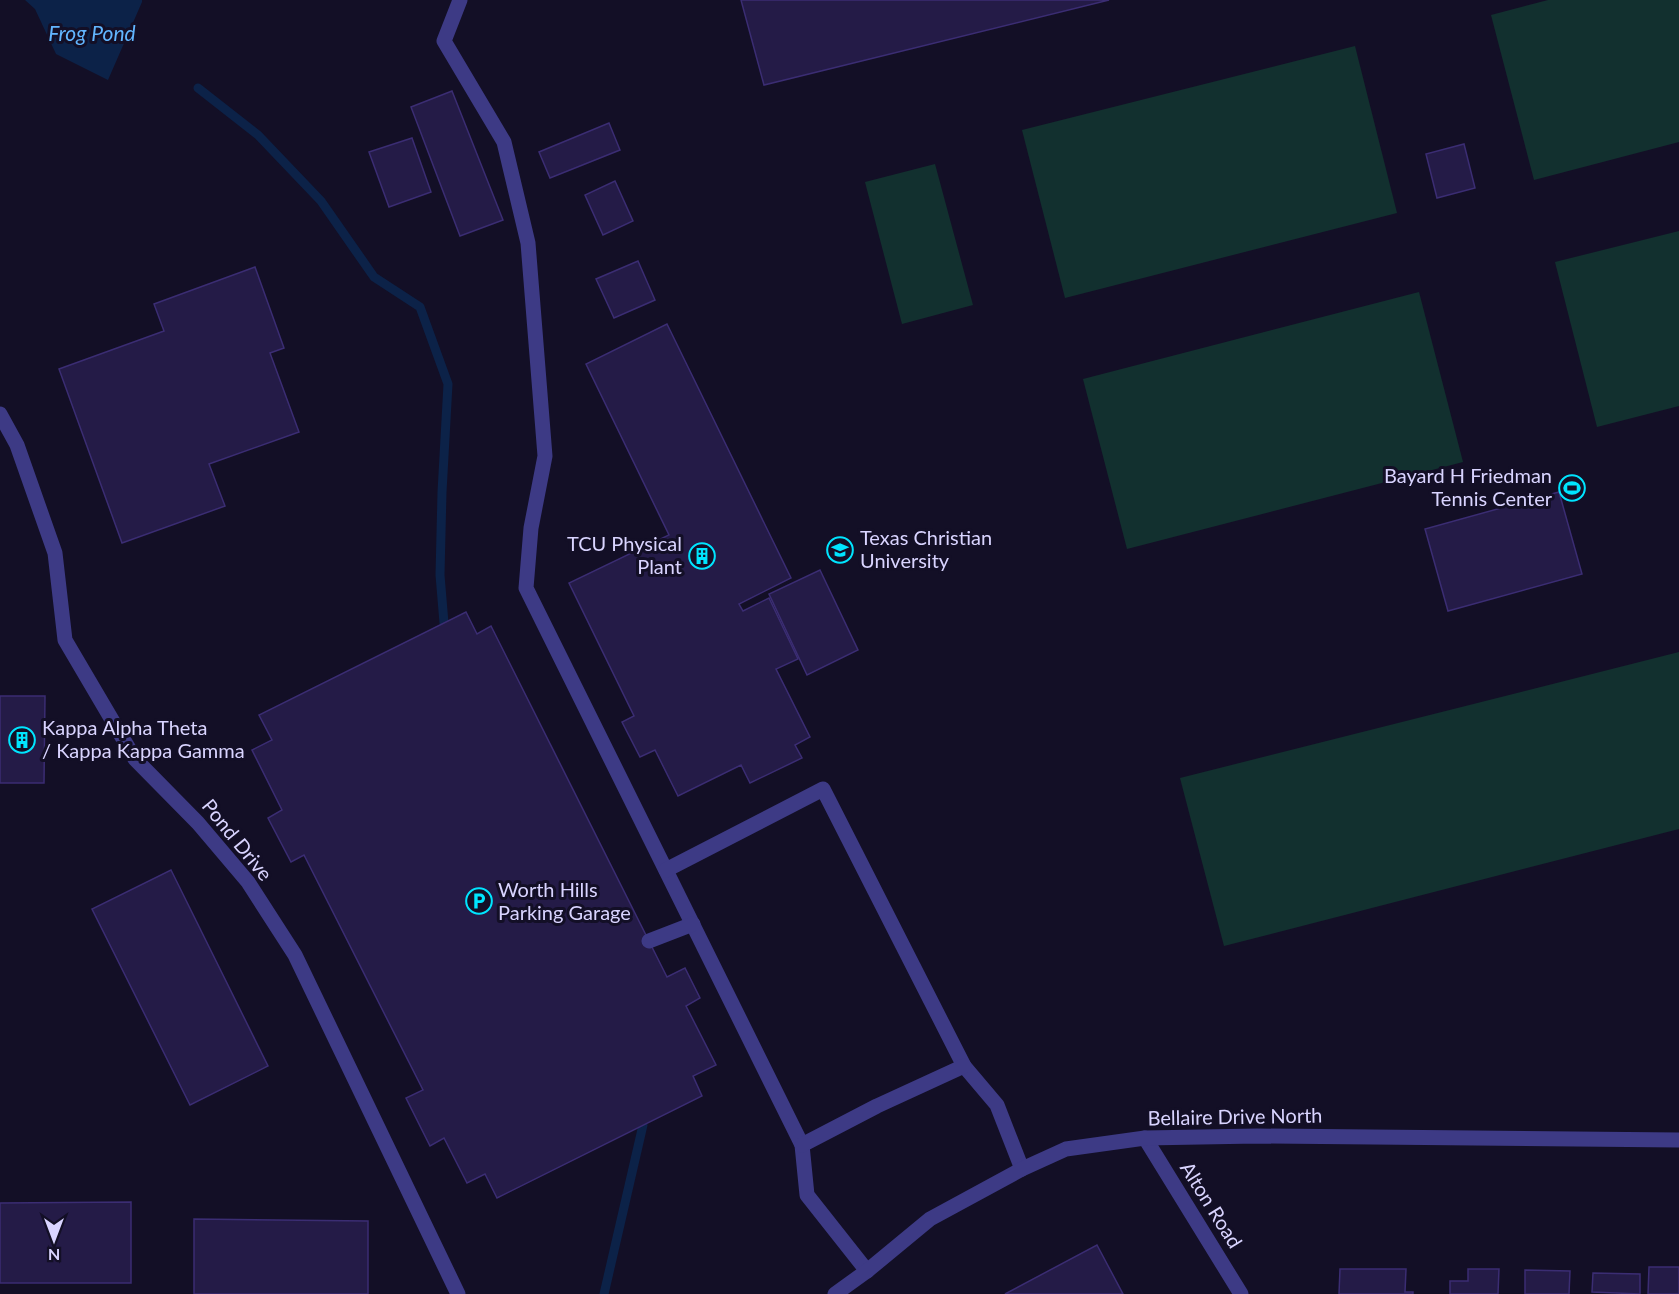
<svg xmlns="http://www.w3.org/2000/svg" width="1679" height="1294" font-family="Lato,sans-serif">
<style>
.green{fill:#12302f}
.water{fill:#0c2248}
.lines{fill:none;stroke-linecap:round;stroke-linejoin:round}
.stream{stroke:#0c2248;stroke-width:9}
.building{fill:#241b47;stroke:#3b2d73;stroke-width:1.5}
.lane{stroke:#3d3a85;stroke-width:15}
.street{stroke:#3d3a85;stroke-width:15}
.labels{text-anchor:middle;stroke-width:6;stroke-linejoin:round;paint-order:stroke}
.poi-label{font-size:20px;fill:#d9d4ff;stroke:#130f26;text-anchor:start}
.street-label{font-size:20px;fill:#d9d4ff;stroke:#130f26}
.water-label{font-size:21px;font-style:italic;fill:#62b6ff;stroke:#130f26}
</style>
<rect width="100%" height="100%" fill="#130f26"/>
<g class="green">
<path d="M1548 0H1679V142L1534 180 1491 15Z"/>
<path d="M1355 46 1397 213 1065 298 1022 130Z"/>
<path d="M935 164 973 305 902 324 865 182Z"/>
<path d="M1679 231V406L1597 427 1555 262Z"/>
<path d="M1419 292 1463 462 1127 549 1083 379Z"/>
<path d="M1679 652V829L1224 946 1180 778Z"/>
</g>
<path class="water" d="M25 0H142V2L108 80 56 54 35 9Z"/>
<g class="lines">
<g class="stream">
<path d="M198 88 258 135 321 201 374 277 420 307 448 384 442 492 440 575 444 623 448 634"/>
<path d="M604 1294 643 1125 639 1116"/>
</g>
</g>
<g class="building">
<path d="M741 0H1109L764 85Z"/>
<path d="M452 91 503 220 460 236 411 107Z"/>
<path d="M609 123 620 150 550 178 539 152Z"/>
<path d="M412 138 431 192 389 207 369 152Z"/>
<path d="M1464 144 1475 188 1437 198 1426 154Z"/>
<path d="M615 181 633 221 603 235 585 195Z"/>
<path d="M638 261 655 300 614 318 596 279Z"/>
<path d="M255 267 284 348 270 353 299 432 209 464 225 506 122 543 59 369 164 331 154 304Z"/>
<path d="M667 324 791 578 739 604 743 611 769 598 798 659 776 669 810 737 795 745 802 758 750 783 741 765 678 796 655 750 640 757 622 722 634 716 569 583 669 535 586 364Z"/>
<path d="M1559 492 1582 574 1448 611 1425 529Z"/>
<path d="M820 570 858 650 807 675 769 594Z"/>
<path d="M466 612 477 634 491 626 667 977 685 968 700 998 686 1006 716 1065 693 1076 702 1096 497 1198 485 1174 467 1183 444 1138 430 1146 406 1098 423 1090 304 855 291 862 268 818 282 810 252 750 272 740 259 715Z"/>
<path d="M0 696H45L44 783H0Z"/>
<path d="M171 870 268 1066 190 1105 92 909Z"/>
<path d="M131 1202V1283H0V1203Z"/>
<path d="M194 1219 368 1221V1294H194Z"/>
<path d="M1097 1245 1123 1294H1005Z"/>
<path d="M1649 1267H1679V1294H1648Z"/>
<path d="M1340 1269H1406L1405 1292H1413V1294H1339Z"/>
<path d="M1468 1269H1499L1498 1294H1450V1281H1468Z"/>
<path d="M1525 1270 1570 1271 1569 1294H1525Z"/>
<path d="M1593 1273 1640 1274V1294L1592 1292Z"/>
</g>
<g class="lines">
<g class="lane">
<path d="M460 0 444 41 504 142 528 243 545 456 531 528 526 588 802 1145 807 1195 867 1271"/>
<path d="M666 870 823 789 964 1066 997 1105 1022 1169"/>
<path d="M649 941 693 924"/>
<path d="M802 1145 877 1106 964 1066"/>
</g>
<g class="street">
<path d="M0 414 17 445 55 553 65 640 135 759 198 823 248 882 295 955 458 1294"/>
<path d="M1145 1138 1241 1294"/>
<path d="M835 1294 867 1271 930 1219 1022 1169 1066 1149 1145 1138 1257 1136 1679 1140"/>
</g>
</g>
<defs>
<g id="stadium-ring" transform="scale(1.35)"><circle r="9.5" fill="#130f26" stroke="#00e5ff" stroke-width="1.5"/><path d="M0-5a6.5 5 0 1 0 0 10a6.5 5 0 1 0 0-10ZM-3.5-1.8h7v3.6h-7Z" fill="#00e5ff"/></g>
<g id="university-ring" transform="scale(1.35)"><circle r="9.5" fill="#130f26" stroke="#00e5ff" stroke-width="1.5"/><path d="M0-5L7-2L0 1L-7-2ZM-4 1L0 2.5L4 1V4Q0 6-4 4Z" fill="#00e5ff"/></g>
<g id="building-ring" transform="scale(1.35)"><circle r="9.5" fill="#130f26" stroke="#00e5ff" stroke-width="1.5"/><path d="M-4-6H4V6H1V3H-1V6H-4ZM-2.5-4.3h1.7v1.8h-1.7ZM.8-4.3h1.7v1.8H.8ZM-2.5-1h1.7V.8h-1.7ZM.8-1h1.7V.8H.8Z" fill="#00e5ff"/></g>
<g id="parking-ring" transform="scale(1.35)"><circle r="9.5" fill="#130f26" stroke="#00e5ff" stroke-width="1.5"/><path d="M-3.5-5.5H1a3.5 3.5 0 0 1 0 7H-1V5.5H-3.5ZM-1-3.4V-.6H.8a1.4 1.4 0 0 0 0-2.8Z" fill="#00e5ff"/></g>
</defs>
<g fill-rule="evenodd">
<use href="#stadium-ring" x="1572" y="488"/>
<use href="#university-ring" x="840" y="550"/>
<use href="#building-ring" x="702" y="556"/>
<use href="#building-ring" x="22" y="740"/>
<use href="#parking-ring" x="479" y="901"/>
</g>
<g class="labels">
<g class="poi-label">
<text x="1552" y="483" text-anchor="end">Bayard H Friedman<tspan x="1552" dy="23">Tennis Center</tspan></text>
<text x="860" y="545">Texas Christian<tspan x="860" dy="23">University</tspan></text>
<text x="682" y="551" text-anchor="end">TCU Physical<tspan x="682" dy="23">Plant</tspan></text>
<text x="42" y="735">Kappa Alpha Theta<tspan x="42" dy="23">/ Kappa Kappa Gamma</tspan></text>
<text x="498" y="897">Worth Hills<tspan x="498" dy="23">Parking Garage</tspan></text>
</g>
<g class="street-label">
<text transform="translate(237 840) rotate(51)" y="7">Pond Drive</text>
<text transform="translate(1235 1117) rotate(-1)" y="7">Bellaire Drive North</text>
<text transform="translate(1211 1205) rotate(58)" y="7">Alton Road</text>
</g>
<g class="water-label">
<text x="92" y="41">Frog Pond</text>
</g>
</g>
<g transform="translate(54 1240) rotate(180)" stroke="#130f26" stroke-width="4.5" paint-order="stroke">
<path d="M0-4.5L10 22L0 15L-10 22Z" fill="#d9d4ff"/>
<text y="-9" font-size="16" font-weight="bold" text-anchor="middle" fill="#d9d4ff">N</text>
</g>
</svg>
